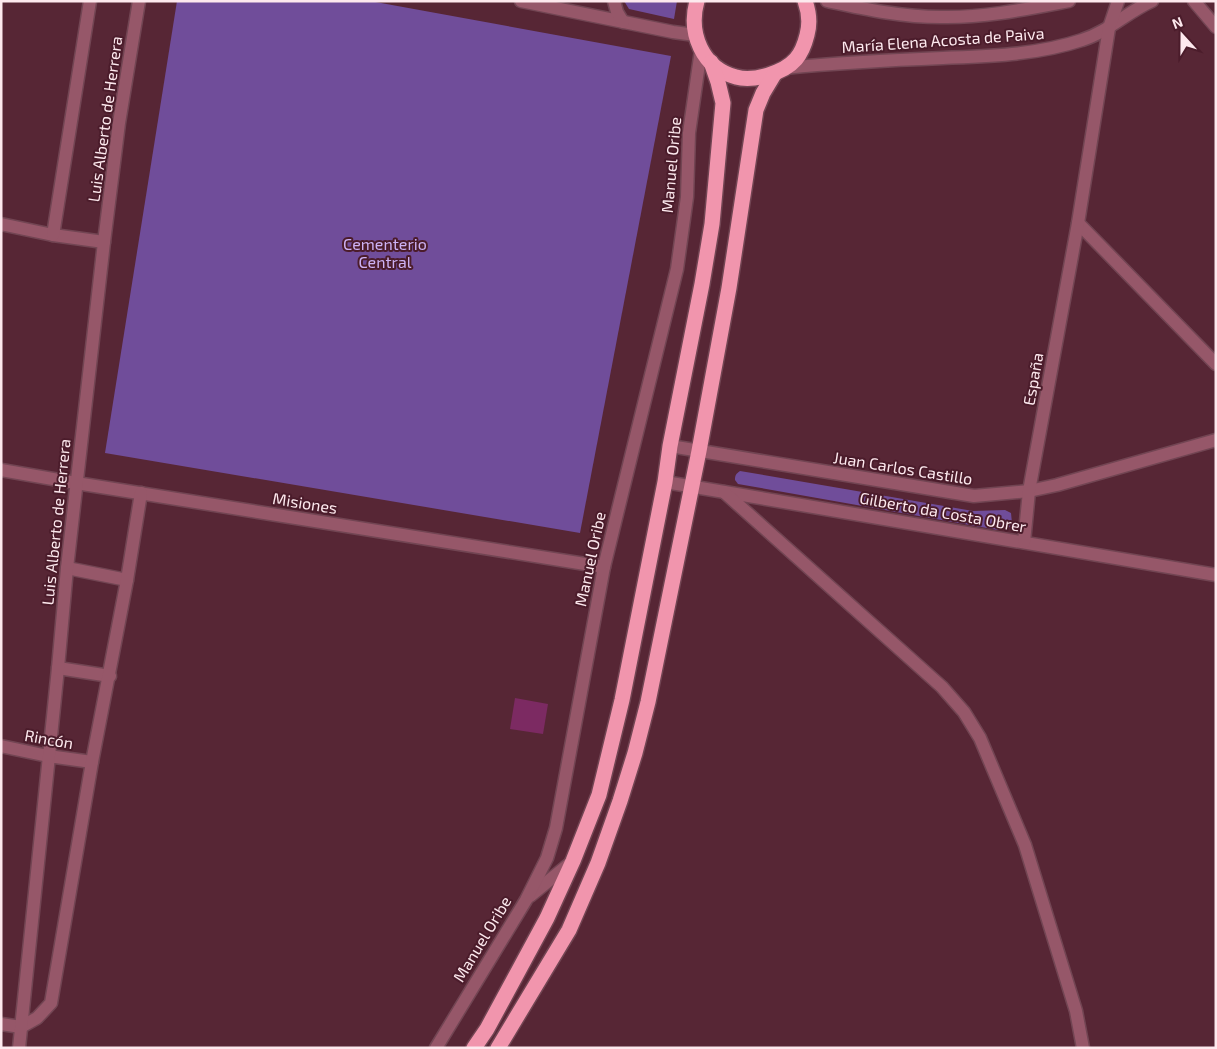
<svg xmlns="http://www.w3.org/2000/svg" width="1217" height="1049" font-family="'Exo 2',sans-serif">
<style>
.green{fill:#704d9a}
.building{fill:#7c2a62}
.lines{fill:none;stroke-linecap:round;stroke-linejoin:round}
.minor-casing{stroke:#724553;stroke-width:15}
.highway-casing{stroke:#724553;stroke-width:18}
.minor{stroke:#965769;stroke-width:12}
.highway{stroke:#f195ad;stroke-width:15}
.labels{text-anchor:middle;stroke-width:4;stroke-linejoin:round;paint-order:stroke}
.street-label{font-size:16px;fill:#fde9ee;stroke:#4b1c2b}
.park-label{font-size:16px;fill:#cdb2f5;stroke:#4b1c2b}
</style>
<rect width="100%" height="100%" fill="#572635"/>
<g class="green">
<path d="M177 1H370L671 56 580 533 105 453Z"/>
<path d="M624 1H677L674 19 629 9Z"/>
<path d="M740 471 973 511 1005 510 1011 513 1012 523 1010 527 998 530 738 484 735 480C735 475 736 474 740 471Z"/>
</g>
<path class="building" d="M515 698 548 704 543 734 510 729Z"/>
<g class="lines">
<g class="minor-casing">
<g id="minor">
<path d="M521 1 673 32 695 35"/>
<path d="M614 1 617 12 623 22"/>
<path d="M827 1C865 9 902 17 941 17 984 18 1027 9 1069 1"/>
<path d="M1194 1 1216 27"/>
<path d="M784 68C837 63 890 60 943 58 990 56 1037 55 1082 40 1108 32 1127 12 1152 1"/>
<path d="M1078 223 1216 364"/>
<path d="M1 224 53 235 104 242"/>
<path d="M53 235 90 1"/>
<path d="M670 446 974 496 1029 491 1057 485 1216 440"/>
<path d="M1 470 76 483 604 567"/>
<path d="M665 482 1216 575"/>
<path d="M724 492 942 687 964 712 980 738 1025 845 1076 1011 1083 1048"/>
<path d="M1024 542 1029 491 1078 223 1109 28 1118 1"/>
<path d="M67 568 127 580"/>
<path d="M58 668 110 676"/>
<path d="M1 746 48 756 92 762"/>
<path d="M530 896 573 861"/>
<path d="M1 1024 21 1027 37 1018 51 1003 92 762 127 580 141 493"/>
<path d="M19 1048 58 668 67 568 104 242 119 123 139 1"/>
<path d="M436 1048 526 900 547 858 556 828 604 567 677 269 687 197 689 133 701 50"/>
</g>
</g>
<g class="highway-casing">
<g id="highway">
<path d="M697 1C688 33 702 68 736 77 753 82 784 73 796 59 802 52 805 43 807 35 810 24 809 12 805 1"/>
<path d="M474 1048 487 1029 547 918 573 861 599 795 622 700 665 482 670 446 702 284 712 224 723 103 718 82 711 62"/>
<path d="M498 1048 569 930 598 863 620 801 635 753 648 702 699 451 729 288 756 110 763 93 775 73"/>
</g>
</g>
<use href="#minor" class="minor"/>
<use href="#highway" class="highway"/>
</g>
<g class="labels">
<g class="street-label">
<text transform="translate(943 40) rotate(-4)" y="6">María Elena Acosta de Paiva</text>
<text transform="translate(105 119) rotate(-82)" y="6">Luis Alberto de Herrera</text>
<text transform="translate(671 165) rotate(-85)" y="6">Manuel Oribe</text>
<text transform="translate(1033 379) rotate(-80)" y="6">España</text>
<text transform="translate(903 468) rotate(9)" y="6">Juan Carlos Castillo</text>
<text transform="translate(305 503) rotate(9)" y="6">Misiones</text>
<text transform="translate(943 512) rotate(10)" y="6">Gilberto da Costa Obrer</text>
<text transform="translate(56 522) rotate(-84)" y="6">Luis Alberto de Herrera</text>
<text transform="translate(590 559) rotate(-78)" y="6">Manuel Oribe</text>
<text transform="translate(49 739) rotate(10)" y="6">Rincón</text>
<text transform="translate(482 939) rotate(-59)" y="6">Manuel Oribe</text>
</g>
<g class="park-label">
<text x="385" y="250">Cementerio<tspan x="385" dy="18">Central</tspan></text>
</g>
</g>
<rect width="1217" height="1049" fill="none" stroke="#fde9ee" stroke-width="5"/>
<g transform="translate(1182 35) rotate(339)" stroke="#4b1c2b" stroke-width="4" paint-order="stroke">
<path d="M0-4L9 19L0 12L-9 19Z" fill="#fde9ee"/>
<text y="-8" font-size="14" font-weight="bold" text-anchor="middle" fill="#fde9ee">N</text>
</g>
</svg>
